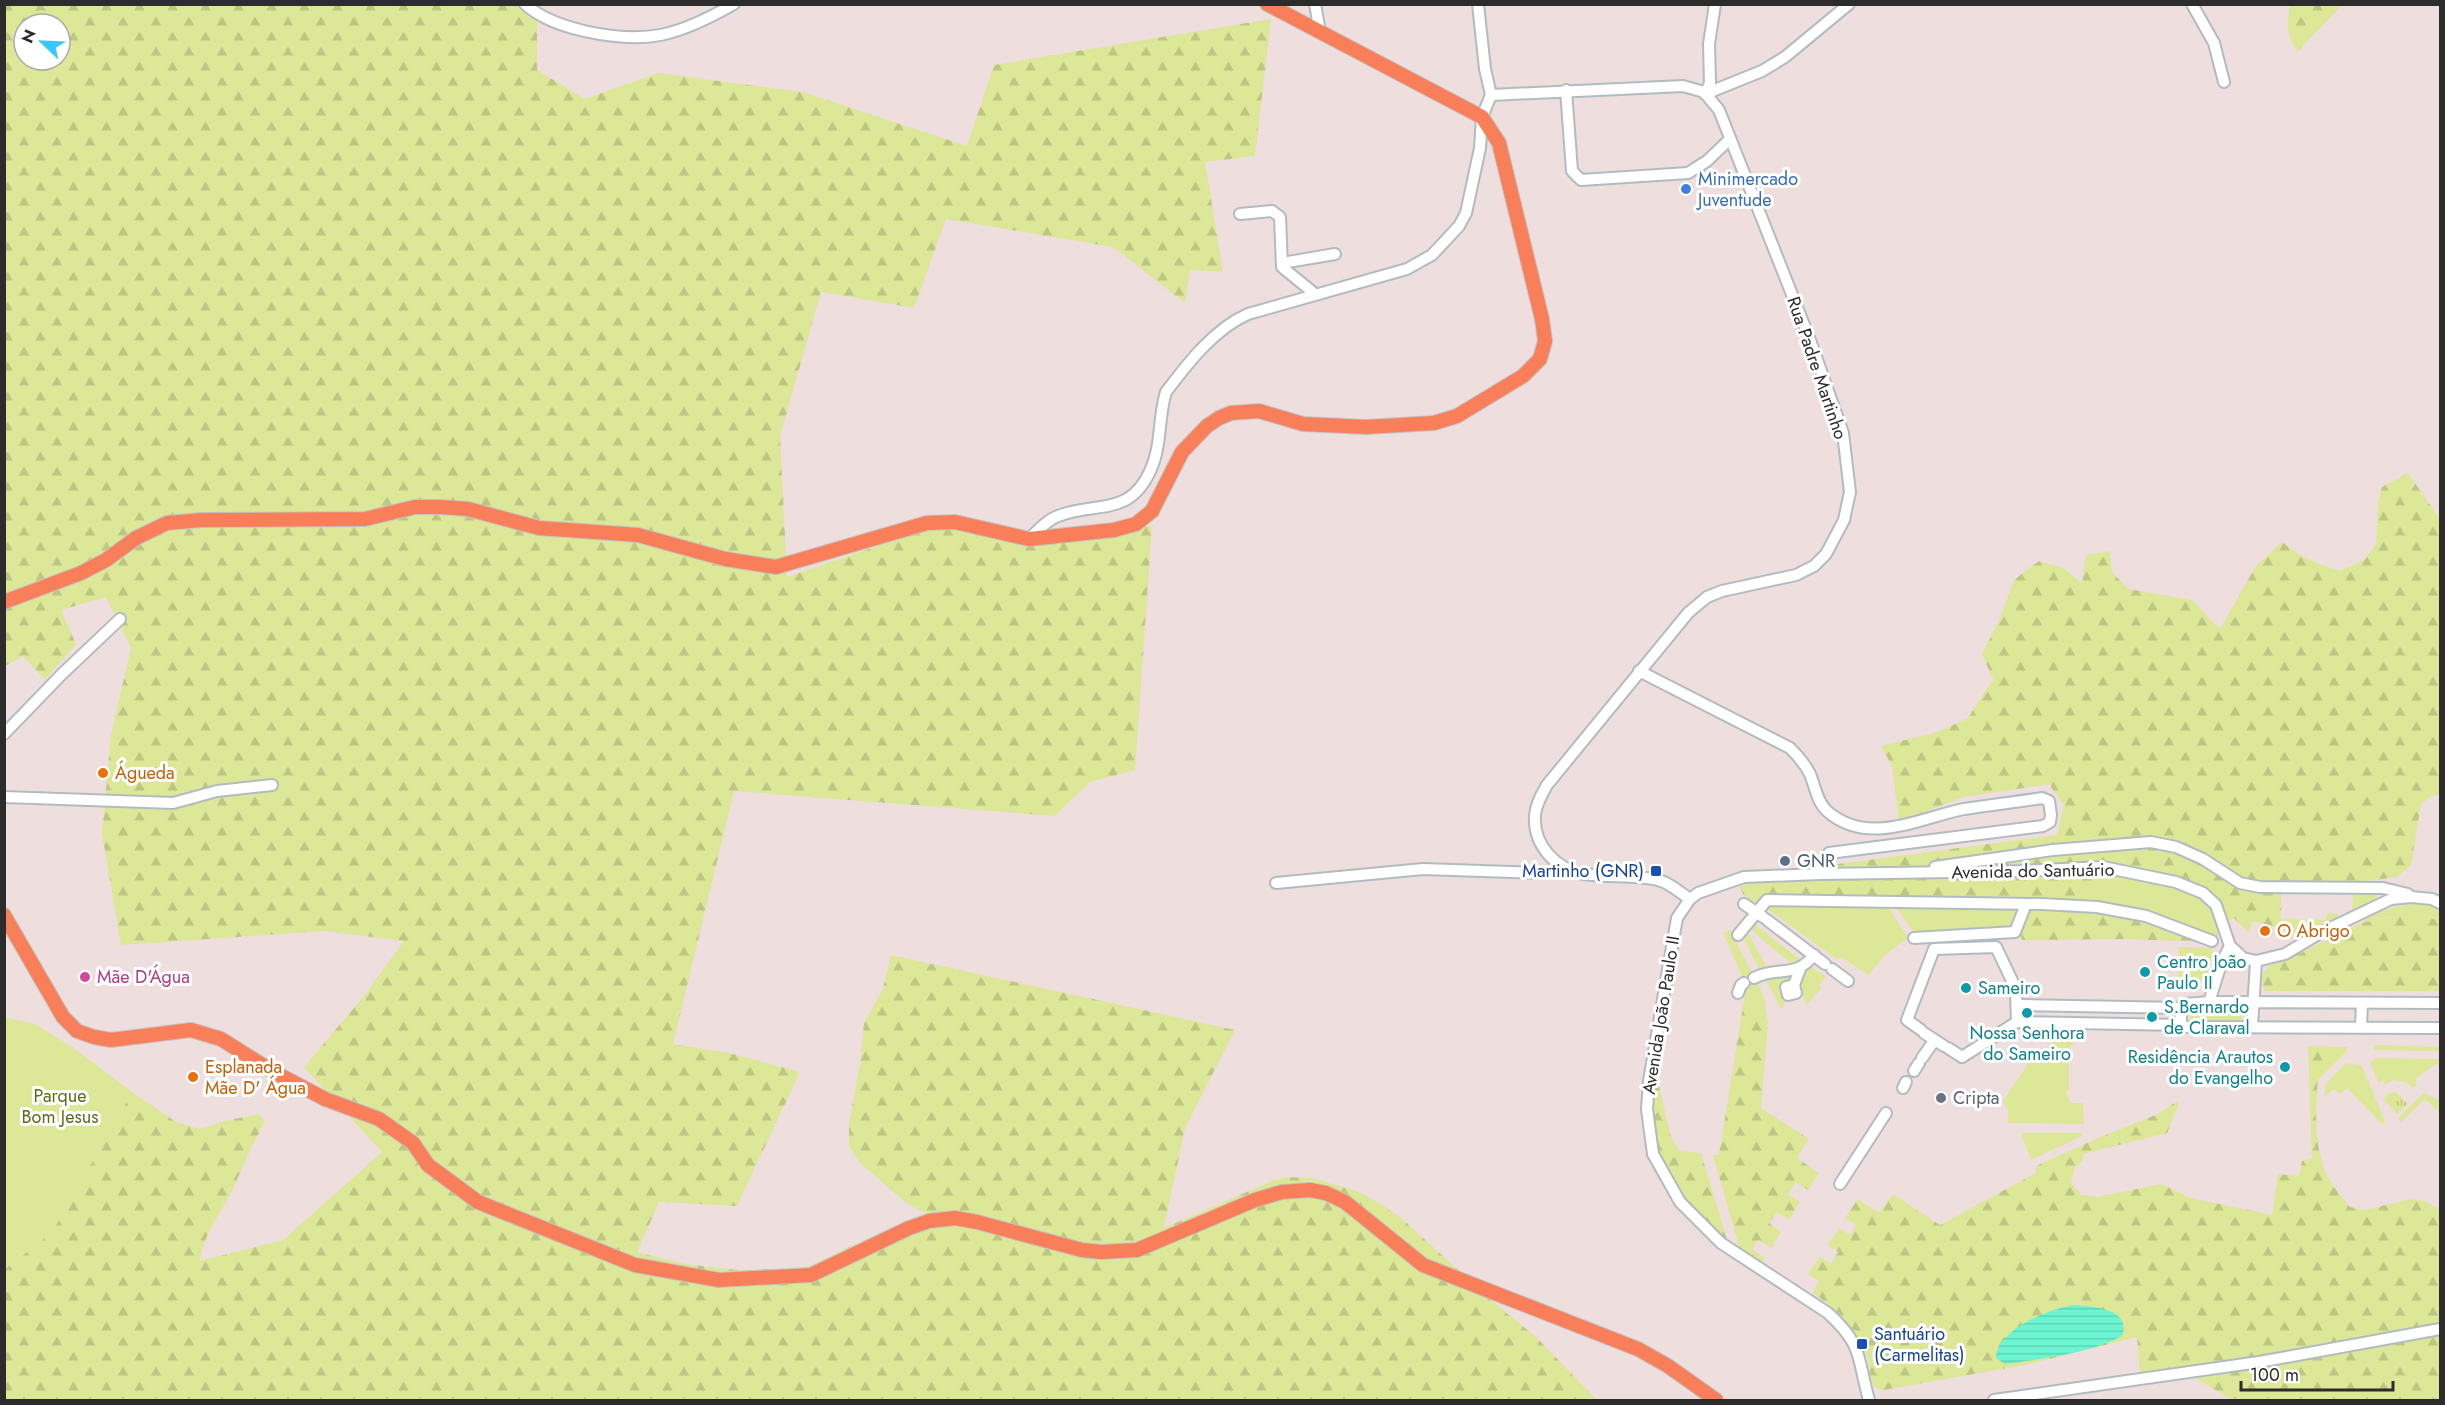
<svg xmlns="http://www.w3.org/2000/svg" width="2445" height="1405" font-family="Jost,sans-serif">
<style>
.grass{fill:url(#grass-tufts)}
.forest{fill:url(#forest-firs);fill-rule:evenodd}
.park{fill:#dde798}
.water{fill:url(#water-rules)}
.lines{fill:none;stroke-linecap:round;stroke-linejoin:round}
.minor-casing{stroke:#b2bcc0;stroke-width:14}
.major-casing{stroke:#c4c4c4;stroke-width:16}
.minor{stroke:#fff;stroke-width:10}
.major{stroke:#f87f59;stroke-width:14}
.shop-dot{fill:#3f7fe0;stroke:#fff;stroke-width:2}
.food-dot{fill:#e8710a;stroke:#fff;stroke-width:2}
.service-dot{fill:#5c6f8a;stroke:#fff;stroke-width:2}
.transit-dot{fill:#1a4fb4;stroke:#fff;stroke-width:2}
.culture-dot{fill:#0f9aa8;stroke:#fff;stroke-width:2}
.hotel-dot{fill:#d1479c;stroke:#fff;stroke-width:2}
.worship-dot{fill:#6b7280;stroke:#fff;stroke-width:2}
.labels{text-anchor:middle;stroke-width:6;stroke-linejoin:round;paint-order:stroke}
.shop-label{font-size:18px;fill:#366cbe;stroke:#fff;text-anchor:start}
.street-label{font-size:18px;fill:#2c2c2c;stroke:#fff}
.food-label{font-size:18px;fill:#c56008;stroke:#fff;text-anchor:start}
.service-label{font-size:18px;fill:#4e5e75;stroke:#fff;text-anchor:start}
.transit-label{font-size:18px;fill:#164399;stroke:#fff;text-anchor:end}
.culture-label{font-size:18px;fill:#0d838f;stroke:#fff;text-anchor:start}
.hotel-label{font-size:18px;fill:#b23c85;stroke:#fff;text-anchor:start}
.park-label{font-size:18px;fill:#576e17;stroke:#fff}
.worship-label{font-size:18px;fill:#5b616d;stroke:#fff;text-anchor:start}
</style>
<defs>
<pattern id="grass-tufts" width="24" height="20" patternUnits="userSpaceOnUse" patternTransform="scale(1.5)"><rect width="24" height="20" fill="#dde798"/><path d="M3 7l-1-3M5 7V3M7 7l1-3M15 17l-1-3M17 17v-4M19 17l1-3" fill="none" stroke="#bec683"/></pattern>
<pattern id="forest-firs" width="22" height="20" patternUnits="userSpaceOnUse" patternTransform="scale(1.5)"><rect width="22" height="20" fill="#dde798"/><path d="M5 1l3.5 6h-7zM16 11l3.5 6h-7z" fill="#bec683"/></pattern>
<pattern id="water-rules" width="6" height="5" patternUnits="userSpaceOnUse" patternTransform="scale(1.5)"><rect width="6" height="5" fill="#6cf5d1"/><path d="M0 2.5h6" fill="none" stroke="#5ed2b4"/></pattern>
</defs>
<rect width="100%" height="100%" fill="#eedede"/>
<path class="grass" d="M2396 1092 2408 1104 2397 1114 2383 1099 2389 1093Z"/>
<g class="forest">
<path d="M5 5H537V70L585 99 658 73 803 92 967 146 994 65 1271 19 1255 156 1205 162 1223 272 1190 270 1185 303 1113 247 946 219 914 308 821 292 780 436 787 577 924 530 958 529 1025 545 1152 526 1135 770 1090 782 1055 816 734 791 673 1044 729 1053 800 1072 737 1206 659 1202 637 1252 686 1264 737 1270 805 1268 853 1245 927 1214 905 1202 884 1184 859 1162 849 1146V1124L860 1064 864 1023 883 989 891 955 1235 1030 1185 1128 1164 1228 1272 1181 1286 1177 1313 1178 1359 1192 1381 1204 1401 1218 1499 1307 1536 1337 1597 1400H5V1269L52 1232 132 1092 176 1122 200 1129 225 1121 258 1114 265 1121C253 1143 243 1166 233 1189 221 1213 204 1233 200 1261L283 1240 382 1152 304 1067 364 996 404 941 325 931 121 945 102 834 111 735 131 648 106 597 61 610 76 644 45 680 23 656 5 666ZM24 24H60V60H24Z"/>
<path d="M2290 5V4L2342 5 2297 52C2287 37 2286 22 2290 5Z"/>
<path d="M2408 473 2440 519V794L2430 797 2421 804 2411 865 2397 877 2352 883 2282 880 2280 928 2253 921 2248 932 2234 918 2220 928 2214 942 2122 939 2022 940 2020 934 2031 897 1765 895 1757 904 1743 894 1740 887 1752 881 1821 879 1838 864 2057 835 2064 804 2052 789 2050 784 1963 797 1899 822 1892 766 1881 746 1938 732 1968 718 1993 679 1982 654 2000 619 2014 580 2039 561 2063 568 2082 583 2086 555 2110 551 2112 572 2128 589 2192 600 2220 629 2256 566 2282 542 2298 554 2319 564 2340 571 2364 560 2376 544 2378 502 2382 487Z"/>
<path d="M2405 915 2428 916 2440 921V991H2264L2262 975 2269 966 2301 953 2361 923Z"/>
<path d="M1746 984 1759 1015V1023L1768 1024 1761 1108 1809 1139 1797 1158 1819 1173 1808 1190 1796 1182 1788 1194 1800 1202 1789 1220 1777 1212 1769 1223 1781 1232 1771 1248 1758 1240 1752 1249 1765 1258 1762 1263 1740 1250 1713 1155H1719L1745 994 1741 993Z"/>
<path d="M2308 1046 2347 1047V1051L2318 1080C2315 1109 2314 1146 2326 1173 2331 1185 2342 1197 2350 1207L2365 1210 2411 1199 2424 1201 2437 1208H2440V1400H2232L2179 1368 2140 1373 2137 1337 2025 1365 1884 1390C1865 1387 1873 1370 1867 1356 1855 1326 1839 1311 1813 1293L1819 1281 1808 1274 1820 1257 1831 1264 1838 1252 1828 1245 1839 1228 1850 1235 1856 1225 1845 1218 1858 1199 1879 1213 1893 1194 1940 1225 2036 1173V1166L2096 1139 2158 1114 2177 1101 2179 1104 2167 1133 2083 1154V1160L2075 1168 2071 1183 2081 1195 2098 1197 2161 1184 2191 1198 2272 1215 2278 1174 2299 1176 2302 1161 2312 1158Z"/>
<path d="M1654 1081 1658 1082 1671 1137 1680 1151 1701 1153 1728 1243C1714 1229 1697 1215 1685 1200 1657 1166 1650 1123 1654 1081Z"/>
</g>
<g class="park">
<path d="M2103 867 2176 882 2207 902 2219 928 2212 941 2177 926 2092 907Z"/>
<path d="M2374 890 2377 893 2376 899 2352 910 2353 891Z"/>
<path d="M2423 904 2440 908V921C2414 911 2387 917 2361 923 2382 909 2398 904 2423 904Z"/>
<path d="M1769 905 1889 908 1908 938 1887 953 1868 975 1841 957 1838 960 1766 908Z"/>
<path d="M1896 907 2019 908 2010 930 1916 936Z"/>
<path d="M2327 913 2338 914 2340 918 2290 939 2289 933 2280 928V919L2326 920Z"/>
<path d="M1754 924 1805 963 1794 966 1750 929Z"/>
<path d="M1730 930 1753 975 1744 980 1723 933Z"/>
<path d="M1748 933 1767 968 1760 971 1743 937Z"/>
<path d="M2179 947 2210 948 2213 952 2206 980 2178 978Z"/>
<path d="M1808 965 1826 976 1819 986 1822 988 1806 1005 1798 980Z"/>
<path d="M1792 974V978L1782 992 1785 1001 1782 1010 1764 977Z"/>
<path d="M1756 980 1765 1000 1768 1024 1759 1023V1015L1746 984Z"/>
<path d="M2241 1007 2244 1011 2241 1021H2193L2189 1019V1011L2192 1008Z"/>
<path d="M5 1017 35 1024 75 1049 132 1092 52 1232 5 1269Z"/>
<path d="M2056 1038H2069L2074 1041V1045L2069 1047V1091H2065L2071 1103H2083L2084 1124 2008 1123V1110L2003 1101 2038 1049C2047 1051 2052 1044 2056 1038Z"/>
<path d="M2374 1045 2440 1047V1051L2374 1050Z"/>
<path d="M2375 1058 2440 1059V1064H2436L2416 1078V1086L2412 1087 2406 1082 2392 1080 2385 1085 2382 1080 2379 1083 2370 1063Z"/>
<path d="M2346 1063 2362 1066 2385 1121 2382 1124 2347 1088 2340 1094 2334 1089 2325 1096V1085Z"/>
<path d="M2424 1093 2440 1101V1113L2425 1099 2401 1122 2398 1118Z"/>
<path d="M2021 1133H2081L2082 1136 2031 1160Z"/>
</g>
<path class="water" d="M2076 1305C2093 1307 2132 1308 2122 1336 2092 1353 2040 1359 2005 1364L1996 1358C1996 1330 2052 1307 2076 1305Z"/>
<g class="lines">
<g class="minor-casing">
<g id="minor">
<path d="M525 4C541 19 563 26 584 31 647 45 678 36 734 4"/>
<path d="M1315 4 1320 32"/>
<path d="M1478 4 1485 69 1491 95"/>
<path d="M2192 4 2214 43 2224 82"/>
<path d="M1566 90 1572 171 1581 180 1688 173 1707 161 1730 139"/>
<path d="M1705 94 1762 71 1785 57 1849 4"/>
<path d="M1705 94 1710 83 1709 44 1715 4"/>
<path d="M1491 95 1683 86 1704 92 1719 110 1810 340 1843 433 1850 492 1844 520 1826 554 1814 566 1796 575 1722 591 1707 597 1688 613 1547 785C1542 794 1536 804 1535 815 1533 845 1555 869 1584 874 1608 878 1634 874 1658 880 1669 882 1680 893 1690 899"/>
<path d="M1240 214 1272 211 1280 217 1282 267 1315 294"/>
<path d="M1282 263 1335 254"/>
<path d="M1029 539C1038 530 1047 520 1058 516 1096 501 1130 518 1151 469 1162 444 1158 417 1166 392 1188 363 1214 329 1248 314L1407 269 1432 255 1459 226 1466 213 1480 148 1482 117 1491 95"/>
<path d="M1639 671 1790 748C1798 756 1805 764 1810 774 1815 786 1817 802 1827 811 1868 847 1919 818 1964 809 1990 805 2016 802 2042 798L2049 801 2051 815 2050 822 2043 826 1829 853 1819 874"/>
<path d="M4 734 62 674 120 619"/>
<path d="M4 797 173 803 217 791 272 785"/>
<path d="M1935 867 2053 850 2151 842 2176 847 2203 859 2240 883 2260 887 2383 888 2408 894"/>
<path d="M1276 883 1423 869 1541 873 1553 871 1558 864"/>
<path d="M1744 904 1763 917"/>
<path d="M1767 920 1825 964"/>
<path d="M1738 935 1767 900 2042 904 2097 907 2146 916 2212 941"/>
<path d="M1914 938 2015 932 2026 904"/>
<path d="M1832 969 1848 981"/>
<path d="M1754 978C1779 965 1794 980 1814 955"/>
<path d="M1794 985 1786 987 1788 995 1796 993 1794 985 1800 969"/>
<path d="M1738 993 1741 985 1744 983"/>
<path d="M2209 1002 2222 961 2230 946"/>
<path d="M2017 1005 2181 1008 2185 1004 2209 1002 2440 1003"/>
<path d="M2181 1008V1025L2186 1027 2440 1028"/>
<path d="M2017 1022 2181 1025"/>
<path d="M2252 1026 2256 961"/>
<path d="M2361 1027 2362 1003"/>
<path d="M1921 1030 1907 1020 1934 949 1996 947 2015 987"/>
<path d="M1924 1033 1944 1046"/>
<path d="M1948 1048 1962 1057 2017 1022 2016 993"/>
<path d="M1922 1058 1934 1041"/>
<path d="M1914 1071 1919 1063"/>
<path d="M1903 1088 1906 1082"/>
<path d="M1840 1184 1886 1113"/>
<path d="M1869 1400C1857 1358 1864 1346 1828 1313L1721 1243 1680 1202 1653 1154 1647 1109 1649 1081 1677 918 1690 899 1698 893 1744 877 1819 874 2022 871 2103 867 2176 882 2203 893 2216 905 2230 946 2243 958 2256 961 2285 954 2322 932 2391 899 2411 897 2432 899 2440 903"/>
<path d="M1994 1400 2259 1362 2440 1329"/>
</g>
</g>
<g class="major-casing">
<g id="major">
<path d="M4 602 81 573 106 560 136 538 167 523 202 520 365 519 415 507H441L468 509 539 528 638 535 725 559 776 567 927 523 955 522 1029 539 1114 530 1136 524 1152 511 1182 452 1207 426 1219 418 1231 413 1259 411 1303 424 1366 427 1434 423 1457 416 1523 376 1540 359 1545 341 1542 319 1499 143 1482 117 1267 4"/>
<path d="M4 915 63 1017 77 1031 94 1037 111 1040 191 1030 221 1039 272 1071 325 1099 379 1119 413 1143 428 1165 478 1202 635 1265 719 1280 811 1275 909 1228 929 1221 955 1218 977 1222 1082 1250 1101 1252 1137 1250 1255 1200 1282 1192 1310 1190 1326 1193 1345 1202 1423 1265 1638 1349 1668 1366 1716 1400"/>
</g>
</g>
<use href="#minor" class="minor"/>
<use href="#major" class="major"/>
</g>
<circle class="shop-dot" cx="1686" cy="189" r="6"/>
<g class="food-dot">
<circle cx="103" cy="773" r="6"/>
<circle cx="2265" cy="931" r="6"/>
<circle cx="193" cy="1077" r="6"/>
</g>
<circle class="service-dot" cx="1785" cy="861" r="6"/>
<g class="transit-dot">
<rect x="1650" y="865" width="12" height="12" rx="3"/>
<rect x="1856" y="1338" width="12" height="12" rx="3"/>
</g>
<g class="culture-dot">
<circle cx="2145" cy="972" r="6"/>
<circle cx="1966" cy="988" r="6"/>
<circle cx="2027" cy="1013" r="6"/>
<circle cx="2152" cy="1017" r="6"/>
<circle cx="2285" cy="1067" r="6"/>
</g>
<circle class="hotel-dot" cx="85" cy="977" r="6"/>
<circle class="worship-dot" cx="1941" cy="1098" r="6"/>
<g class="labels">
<g class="shop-label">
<text x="1698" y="185">Minimercado<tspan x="1698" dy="21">Juventude</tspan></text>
</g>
<g class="street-label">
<text transform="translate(1817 368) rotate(71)" y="6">Rua Padre Martinho</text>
<text transform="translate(2033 871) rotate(-1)" y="6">Avenida do Santuário</text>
<text transform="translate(1661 1015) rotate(-81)" y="6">Avenida João Paulo II</text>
</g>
<g class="food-label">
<text x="115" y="779">Águeda</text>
<text x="2277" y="937">O Abrigo</text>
<text x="205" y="1073">Esplanada<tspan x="205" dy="21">Mãe D' Água</tspan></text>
</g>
<g class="service-label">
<text x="1797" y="867">GNR</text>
</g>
<g class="transit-label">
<text x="1644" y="877">Martinho (GNR)</text>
<text x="1874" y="1340" text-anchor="start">Santuário<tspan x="1874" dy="21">(Carmelitas)</tspan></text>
</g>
<g class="culture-label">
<text x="2157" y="968">Centro João<tspan x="2157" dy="21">Paulo II</tspan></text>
<text x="1978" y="994">Sameiro</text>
<text x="2164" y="1013">S.Bernardo<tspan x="2164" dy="21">de Claraval</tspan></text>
<text x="2027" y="1039" text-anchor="middle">Nossa Senhora<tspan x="2027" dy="21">do Sameiro</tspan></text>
<text x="2273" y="1063" text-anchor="end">Residência Arautos<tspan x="2273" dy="21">do Evangelho</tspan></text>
</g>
<g class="hotel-label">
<text x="97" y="983">Mãe D'Água</text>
</g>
<g class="park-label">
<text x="60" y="1102">Parque<tspan x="60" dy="21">Bom Jesus</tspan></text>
</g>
<g class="worship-label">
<text x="1953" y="1104">Cripta</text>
</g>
</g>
<rect width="2445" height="1405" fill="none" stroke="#2c2c2c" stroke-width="12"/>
<g transform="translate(42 42) rotate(293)"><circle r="28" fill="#ffffff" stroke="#ababab" stroke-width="1.5"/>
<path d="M0-4.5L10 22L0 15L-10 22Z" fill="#3ac7ff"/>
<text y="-9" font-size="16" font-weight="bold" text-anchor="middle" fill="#2c2c2c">N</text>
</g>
<path d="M2241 1381v9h152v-9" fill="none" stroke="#2c2c2c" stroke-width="3"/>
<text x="2250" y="1381" font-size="18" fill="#2c2c2c" stroke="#ffffff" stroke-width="4.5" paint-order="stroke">100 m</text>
</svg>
